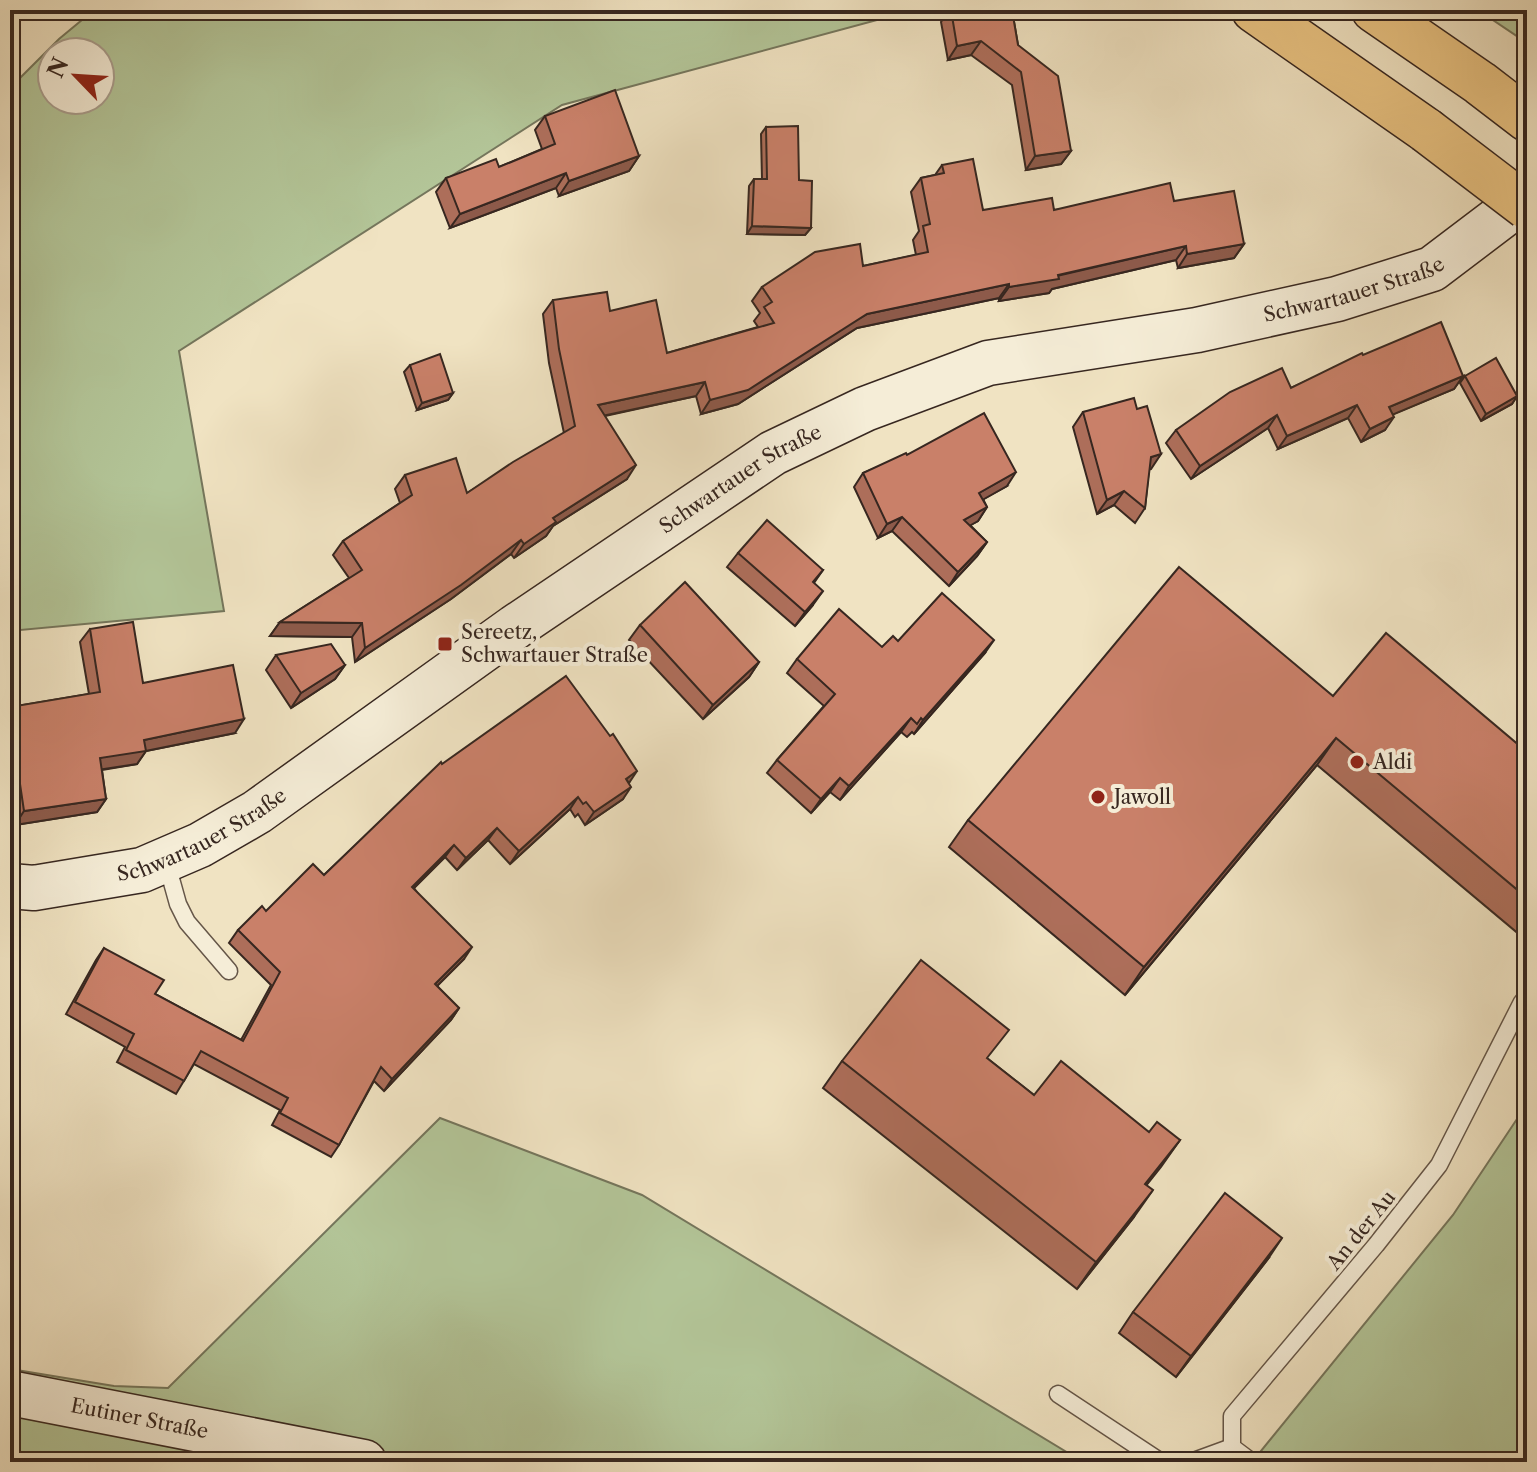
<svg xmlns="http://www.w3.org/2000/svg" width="1537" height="1472" font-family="'Libre Caslon Text',serif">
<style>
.green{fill:#b3c598;stroke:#75765c;stroke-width:2;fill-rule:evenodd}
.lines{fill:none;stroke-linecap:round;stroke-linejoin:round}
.lane-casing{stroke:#655648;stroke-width:19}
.secondary-casing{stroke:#372720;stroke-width:47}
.highway-casing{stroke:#372720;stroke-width:47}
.lane{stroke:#f5edd7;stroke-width:16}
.secondary{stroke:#f5edd7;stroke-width:44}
.highway{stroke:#e8c281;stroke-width:44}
.highway-bridge-casing{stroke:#372720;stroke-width:47;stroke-linecap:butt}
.highway-bridge{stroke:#e8c281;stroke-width:44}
.wall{fill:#ad6e5a;stroke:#372720;stroke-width:2}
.shaded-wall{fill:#8d5a4a;stroke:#372720;stroke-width:2}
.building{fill:#c98069;stroke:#372720;stroke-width:2}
.poi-dot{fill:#8f2418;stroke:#f5edd7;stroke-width:3}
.labels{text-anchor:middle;stroke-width:8;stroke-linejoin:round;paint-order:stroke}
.street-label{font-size:20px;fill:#372720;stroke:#f5edd7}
.poi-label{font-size:20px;fill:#372720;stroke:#f5edd7;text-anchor:start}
</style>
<rect width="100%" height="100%" fill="#f0e3c2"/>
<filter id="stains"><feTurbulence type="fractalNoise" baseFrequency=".0025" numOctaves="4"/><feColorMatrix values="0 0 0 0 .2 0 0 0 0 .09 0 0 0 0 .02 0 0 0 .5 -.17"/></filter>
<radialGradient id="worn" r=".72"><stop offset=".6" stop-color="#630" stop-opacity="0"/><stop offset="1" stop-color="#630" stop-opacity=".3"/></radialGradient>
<g class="green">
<path d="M94 10H914L562 105 179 351 224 611 10 631V88L59 39ZM52 52H100V100H52Z"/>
<path d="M1478 10H1527V43Z"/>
<path d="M1527 1104V1462H1252L1453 1215Z"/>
<path d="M440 1118 642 1195 1083 1462H10V1369L114 1386 168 1388Z"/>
</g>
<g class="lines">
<g class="lane-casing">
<g id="lane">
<path d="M166 861 178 904 187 922 229 971"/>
<path d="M1058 1394 1161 1462"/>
<path d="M1191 1462 1232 1447"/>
<path d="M1252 1462 1232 1447V1416L1376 1245 1439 1165 1522 1002"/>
</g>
</g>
<g class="secondary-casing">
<g id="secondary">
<path id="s1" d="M10 886 34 888 142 870 200 845 257 812 515 627 773 453 865 409 988 363 1197 330 1337 299 1432 269 1527 197"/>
<path id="s2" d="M10 1393 364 1462"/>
</g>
</g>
<g class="highway-casing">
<g id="highway">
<path d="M1254 10 1426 130"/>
<path d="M1374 10 1480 83 1527 119"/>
</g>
</g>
<use href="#lane" class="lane"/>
<use href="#secondary" class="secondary"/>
<use href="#highway" class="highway"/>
<g class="highway-bridge-casing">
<path id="highway-bridge" d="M1426 130 1527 207"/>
</g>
<use href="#highway-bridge" class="highway-bridge"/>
</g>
<g class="wall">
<path d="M949 10H1012L1018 45 1071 151 1061 164 1026 170 1012 85 971 55 948 60 941 22Z"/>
<path d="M545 116 639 156 629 171 559 196 556 188 450 228 436 192 446 178 499 167 542 149 535 130Z"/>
<path d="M766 127 799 180 811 228 805 235 747 234 749 186 754 179H762L761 134Z"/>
<path d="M942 165 983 210H1054L1174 201 1244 244 1234 258 1178 268 1176 260 1052 289 1049 293 999 301V298L857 328 738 404 701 414 696 396 605 416 627 479 553 526 546 536 514 558 511 554 451 599 355 662 352 637 270 636 280 622 349 578 333 555 343 541 400 503 395 489 405 475 467 493 564 433 549 363 543 314 553 300 610 311 667 353 758 327 754 321 760 313 752 301 762 287 916 255 913 240 919 231 911 192 921 178 935 175Z"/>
<path d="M1363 355 1463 376 1454 389 1393 414 1385 430 1361 442 1348 418 1278 449 1268 428 1191 479 1166 443 1176 430 1291 388Z"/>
<path d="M410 365 453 393 448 400 417 410 404 372Z"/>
<path d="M1465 376 1517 396 1512 404 1481 421 1460 383Z"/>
<path d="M1137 409 1161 454 1149 469 1145 508 1135 523 1114 505 1097 514 1073 427 1083 412Z"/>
<path d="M907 455 1007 486 983 499 987 507 978 521 970 525 987 542 977 556 949 586 892 531 878 538 854 487 863 473Z"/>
<path d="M738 553 823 570 814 583 813 605 795 626 727 567Z"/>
<path d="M640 625 759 662 749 677 703 719 629 640Z"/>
<path d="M90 629 143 683 235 733 146 751 137 764 102 770 106 799 97 812 15 825 10 792V707L89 694 80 642Z"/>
<path d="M898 641 985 653 914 734 912 732 907 737 901 732 840 800 830 792 811 813 767 773 777 760 824 706 787 673 797 659 882 647Z"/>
<path d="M276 655 345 665 335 679 291 708 266 670Z"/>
<path d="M1333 696 1527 752V941L1317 765 1125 995 949 847 968 820Z"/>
<path d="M442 764 629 783 623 799 585 825 578 814 575 817 570 809 510 864 488 840 457 870 445 857 414 888 464 959 437 986 459 1008 451 1020 384 1091 374 1081 339 1145 331 1157 272 1125 280 1110 194 1064 176 1094 117 1062 125 1047 66 1014 96 960 104 948 155 994 241 1040 271 985 229 943 238 930 266 911 324 875Z"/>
<path d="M988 1059 1034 1095 1149 1132 1180 1140 1146 1185 1134 1217 1077 1289 823 1088 842 1061Z"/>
<path d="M1268 1259 1176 1377 1119 1333 1133 1312Z"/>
</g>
<g class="shaded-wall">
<path d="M981 41 971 55 948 60 957 46Z"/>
<path d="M1071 151 1061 164 1026 170 1035 156Z"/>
<path d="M639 156 629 171 559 196 569 181Z"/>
<path d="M566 173 556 188 450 228 460 214Z"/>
<path d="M752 226 811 228 805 235 747 234Z"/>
<path d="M1244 244 1234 258 1178 268 1187 254Z"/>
<path d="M1186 246 1176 260 1052 289 1049 293 999 301 1009 287Z"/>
<path d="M1009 284 999 298 857 328 738 404 701 414 710 400 867 314Z"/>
<path d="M1463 376 1454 389 1380 420 1389 407Z"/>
<path d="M705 382 696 396 588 419 598 405Z"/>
<path d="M453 393 448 400 417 410 422 403Z"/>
<path d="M1517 396 1512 404 1481 421 1486 414Z"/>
<path d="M1357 405 1348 418 1278 449 1287 436Z"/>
<path d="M1277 415 1268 428 1191 479 1200 466Z"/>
<path d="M1394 417 1385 430 1361 442 1370 429Z"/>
<path d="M1161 454 1151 469 1141 471 1151 457Z"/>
<path d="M636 465 627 479 553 526 546 536 514 558 524 544 553 518Z"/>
<path d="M1016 472 1007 486 970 507 979 493Z"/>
<path d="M1124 491 1114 505 1097 514 1107 500Z"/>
<path d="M987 507 978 521 955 534 964 520Z"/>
<path d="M902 517 892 531 878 538 887 524Z"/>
<path d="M521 540 511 554 451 599 355 662 365 648Z"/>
<path d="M987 542 977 556 949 586 958 572Z"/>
<path d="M823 591 813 605 795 626 805 612Z"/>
<path d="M280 622 362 623 352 637 270 636Z"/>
<path d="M994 640 985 653 914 734 923 720Z"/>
<path d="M759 662 749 677 703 719 713 705Z"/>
<path d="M345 665 335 679 291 708 301 693Z"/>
<path d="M911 718 901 732 840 800 849 786Z"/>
<path d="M244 719 235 733 146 751 137 764 91 771 100 758 144 740Z"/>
<path d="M1336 738 1317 765 1125 995 1144 967Z"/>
<path d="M16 757 10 765V758Z"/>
<path d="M637 771 629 783 626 779Z"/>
<path d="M840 778 830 792 811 813 821 799Z"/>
<path d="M631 787 623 799 585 825 594 812Z"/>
<path d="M578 797 570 809 510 864 519 851Z"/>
<path d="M106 799 97 812 15 825 24 811Z"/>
<path d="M497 828 488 840 457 870 466 858Z"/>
<path d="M454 845 445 857 403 899 412 887Z"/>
<path d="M472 947 464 959 427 996 435 984Z"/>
<path d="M459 1008 451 1020 384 1091 392 1079Z"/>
<path d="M1180 1140 1161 1167 1126 1211 1145 1184Z"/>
<path d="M1153 1190 1134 1217 1077 1289 1096 1262Z"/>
<path d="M1282 1238 1268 1259 1176 1377 1191 1356Z"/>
</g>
<g class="building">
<path d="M951 10H1012L1018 45 1058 76 1071 151 1035 156 1021 72 981 41 957 46Z"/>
<path d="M615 90 639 156 569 181 566 173 460 214 446 178 496 159 499 167 555 144 545 116Z"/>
<path d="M798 126 799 180 812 181 811 228 752 226 754 179H767L766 127Z"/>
<path d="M973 159 983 210 1052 198 1054 210 1170 183 1174 201 1234 191 1244 244 1187 254 1186 246 1058 275 1059 279 1009 287V284L867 314 748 390 710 400 705 382 598 405 636 465 553 518 556 522 524 544 521 540 461 585 365 648 362 623 280 622 362 570 343 541 412 495 405 475 456 458 467 493 513 462 575 426 559 349 553 300 607 292 610 311 656 300 667 353 774 323 764 307 772 302 762 287 815 252 860 244 863 266 928 252 923 226 930 224 921 178 944 173 942 165Z"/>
<path d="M1441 322 1463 376 1389 407 1394 417 1370 429 1357 405 1287 436 1277 415 1200 466 1176 430 1230 392 1282 368 1291 388 1362 353 1363 355Z"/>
<path d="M440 354 453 393 422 403 410 365Z"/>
<path d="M1496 358 1517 396 1486 414 1465 376Z"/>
<path d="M1134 398 1137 409 1147 406 1161 454 1151 457 1145 508 1124 491 1107 500 1083 412Z"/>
<path d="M984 413 1016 472 979 493 987 507 964 520 987 542 958 572 902 517 887 524 863 473 906 453 907 455Z"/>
<path d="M767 520 823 570 813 582 823 591 805 612 738 553Z"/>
<path d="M1179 567 1333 696 1386 633 1527 752V898L1336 738 1144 967 968 820Z"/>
<path d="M685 582 759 662 713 705 640 625Z"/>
<path d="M942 593 994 640 923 720 921 718 917 724 911 718 849 786 840 778 821 799 777 760 835 694 797 659 839 609 882 647 893 636 898 641Z"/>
<path d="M133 622 143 683 233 665 244 719 144 740 146 751 100 758 106 799 24 811 16 757 10 758V707L100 692 90 629Z"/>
<path d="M331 644 345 665 301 693 276 655Z"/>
<path d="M566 676 610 736 613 734 637 771 626 779 631 787 594 812 586 802 583 804 578 797 519 851 497 828 466 858 454 845 412 887 472 947 435 984 459 1008 392 1079 381 1067 339 1145 280 1113 288 1098 201 1051 184 1081 126 1050 134 1034 75 1002 104 948 164 980 155 994 243 1041 280 972 238 930 262 906 266 911 313 864 324 875 441 762 442 764Z"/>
<path d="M921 960 1009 1030 987 1058 1034 1095 1061 1061 1149 1132 1157 1122 1180 1140 1145 1184 1153 1190 1096 1262 842 1061Z"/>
<path d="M1225 1193 1282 1238 1191 1356 1133 1312Z"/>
</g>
<g class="poi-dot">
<rect x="437" y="636" width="16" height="16" rx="4"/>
<circle cx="1357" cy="762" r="8"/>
<circle cx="1098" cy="797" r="8"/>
</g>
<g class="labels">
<g class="street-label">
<text dy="7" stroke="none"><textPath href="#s1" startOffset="1498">Schwartauer Straße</textPath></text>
<text dy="7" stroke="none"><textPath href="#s1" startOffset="850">Schwartauer Straße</textPath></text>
<text dy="7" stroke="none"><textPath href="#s1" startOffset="202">Schwartauer Straße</textPath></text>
<text transform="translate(1361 1230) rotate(-51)" y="7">An der Au</text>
<text dy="7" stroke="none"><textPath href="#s2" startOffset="132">Eutiner Straße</textPath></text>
</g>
<g class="poi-label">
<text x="461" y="639">Sereetz,<tspan x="461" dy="23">Schwartauer Straße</tspan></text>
<text x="1373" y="769">Aldi</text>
<text x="1114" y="804">Jawoll</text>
</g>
</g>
<rect width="1537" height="1472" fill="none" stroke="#f0e3c2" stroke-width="40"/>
<rect x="12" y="12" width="1513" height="1448" fill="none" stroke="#372720" stroke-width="4"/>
<rect x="20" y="20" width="1497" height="1432" fill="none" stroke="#372720" stroke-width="2"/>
<g transform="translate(76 76) rotate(295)"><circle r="38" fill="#f5edd7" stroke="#a99e8e" stroke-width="2"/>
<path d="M0-6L14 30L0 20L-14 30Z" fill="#8f2418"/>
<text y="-12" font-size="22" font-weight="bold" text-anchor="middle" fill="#372720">N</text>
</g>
<rect width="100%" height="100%" filter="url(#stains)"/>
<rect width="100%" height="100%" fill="url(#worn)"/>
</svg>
